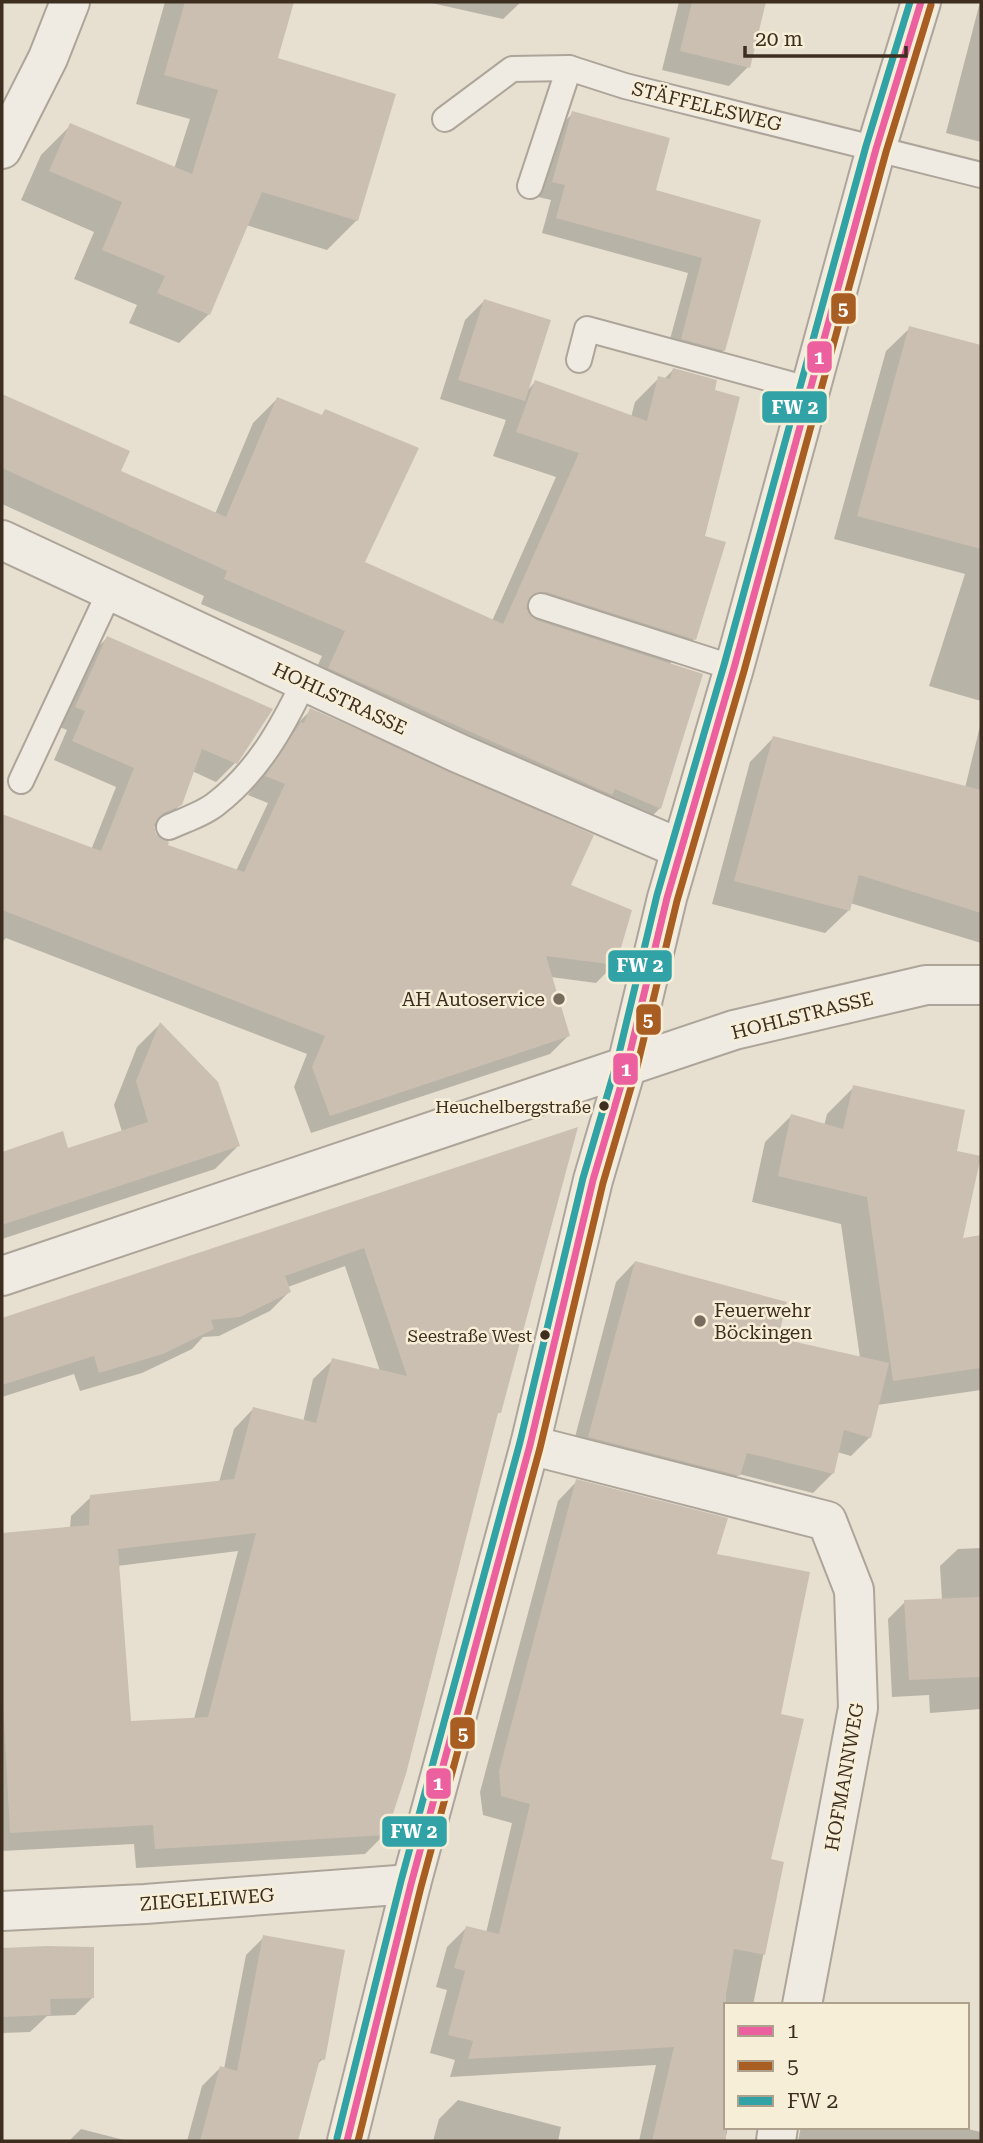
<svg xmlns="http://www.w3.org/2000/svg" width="983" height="2143" font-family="'Roboto Serif',serif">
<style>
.shadow{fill:#0003;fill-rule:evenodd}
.building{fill:#cbbfb2;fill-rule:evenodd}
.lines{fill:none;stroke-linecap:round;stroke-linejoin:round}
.service-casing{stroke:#ada599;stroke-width:28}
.minor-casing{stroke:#ada599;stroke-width:42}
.tertiary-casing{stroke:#ada599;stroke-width:42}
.service{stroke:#efebe3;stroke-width:24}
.minor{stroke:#efebe3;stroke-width:38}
.tertiary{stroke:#efebe3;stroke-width:38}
.bus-1-casing{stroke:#f7eed8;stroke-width:12}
.bus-2-casing{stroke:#f7eed8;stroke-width:12}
.bus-3-casing{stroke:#f7eed8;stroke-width:12}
.bus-1{stroke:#ec609f;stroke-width:7}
.bus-2{stroke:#a85d22;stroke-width:7}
.bus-3{stroke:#31a2a5;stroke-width:7}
.poi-dot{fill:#786c5e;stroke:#f7eed8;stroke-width:2.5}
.bus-dot{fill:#3d2e20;stroke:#f7eed8;stroke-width:2.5}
.labels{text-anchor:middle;stroke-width:5;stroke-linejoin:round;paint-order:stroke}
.bus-label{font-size:17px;fill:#3d2e20;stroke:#f7eed8;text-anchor:end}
.street-label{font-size:19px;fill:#3d2e20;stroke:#f7eed8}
.poi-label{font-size:19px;fill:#3d2e20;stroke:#f7eed8;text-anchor:end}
.line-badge{stroke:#f7eed8;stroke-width:2.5}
.badge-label{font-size:19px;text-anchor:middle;font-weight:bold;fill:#fff}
</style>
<rect width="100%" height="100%" fill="#e7e0d1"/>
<g class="shadow">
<path d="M165 2H293L276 59 357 220 327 250 246 225 209 314 179 343 129 323 137 305 74 279 94 232 21 200 41 155 71 125 174 169 190 119 136 104Z"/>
<path d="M427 2H521L503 19Z"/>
<path d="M679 2H763L748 67 729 86 662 70Z"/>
<path d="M980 2H981V142L946 133Z"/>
<path d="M573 113 654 191 759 221 724 350 708 365 666 354 688 273 542 233 551 200 538 197 558 128Z"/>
<path d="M484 301 527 391 535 382 631 417 635 402 659 378 664 379 673 370 703 537 694 639 669 665 660 808 636 833 305 693 322 656 201 604 204 596 2 504V404L8 399 119 472 215 514 253 423 277 399 320 417 326 411 363 563 492 621 556 477 493 456 506 420 440 399 465 320Z"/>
<path d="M910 328 981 347V701L929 686 965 574 834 539 886 351Z"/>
<path d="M107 638 235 763 216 782 192 771 181 804 161 824 153 827 154 835 166 846 236 871 268 803 248 795 292 729 311 710 569 886 615 964 596 983 551 977 569 1035 550 1054 311 1133 294 1087 307 1054 6 938 2 942V822L6 818 91 850 116 787 54 760 67 730 57 726 88 657Z"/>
<path d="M981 722V943L850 903 849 910 825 933 712 904 750 762 773 738 965 788Z"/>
<path d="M160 1024 238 1146 215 1169 2 1239V1154L61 1133 67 1150 122 1132 114 1105 137 1047Z"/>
<path d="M854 1087 955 1152 961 1240 981 1237V1390L877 1405 870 1437 851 1456 837 1452 832 1474 813 1493 739 1474 719 1494 570 1456 616 1282 635 1262 776 1339 860 1358 841 1224 752 1202 765 1142 791 1116 824 1126 827 1114Z"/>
<path d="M576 1130 499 1412 496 1416 385 1834 365 1854 136 1868 134 1844 2 1851V1535L70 1528 71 1516 91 1497 219 1482 234 1429 253 1409 303 1422 313 1379 333 1360 380 1371 345 1266 288 1287 289 1292 270 1311 219 1336 203 1337 192 1349 142 1373 80 1391 74 1374 2 1397V1321ZM238 1551 194 1719 130 1723 117 1566Z"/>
<path d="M577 1481 715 1555 779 1715 769 1861 782 1863 753 2005H726L728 2127 725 2141H639L656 2065 450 2077 455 2060 430 2053 447 1990 436 1987 447 1947 466 1928 486 1933 512 1823 483 1815 480 1792 558 1501Z"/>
<path d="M981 1548V1709L930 1713 929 1695 892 1697 888 1619 905 1602 942 1600 940 1566 958 1549Z"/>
<path d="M264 1937 323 2059 316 2065 296 2141H187L202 2086 220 2068 224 2069 246 1955Z"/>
<path d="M47 1947 93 1997 75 2015 47 2016 30 2032 2 2033V1950Z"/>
<path d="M458 2100 561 2127 558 2141H433L439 2119Z"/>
<path d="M801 2127H959L981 2132V2141H798Z"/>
<path d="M81 2129 128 2141H69Z"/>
</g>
<g class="building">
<path d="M185 2H294L278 58 396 94 358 221 262 192 210 315 157 293 165 276 102 250 122 202 49 171 70 123 192 174 218 90 164 75Z"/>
<path d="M692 2H766L750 68 680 51Z"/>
<path d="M572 111 670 138 656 190 761 220 725 351 681 339 702 258 556 218 565 185 552 182Z"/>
<path d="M484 299 551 320 525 401 458 380Z"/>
<path d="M909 326 981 345V549L857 516Z"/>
<path d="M673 368 717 380 715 390 740 397 705 536 726 542 696 640 546 592 532 595 526 608 536 620 703 674 661 809 615 789 612 795 328 668 345 631 224 579 227 571 2 468V394L130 451 121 471 226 517 277 397 322 415 325 409 419 448 365 562 503 624 579 453 516 432 535 380 647 421 658 376 670 379Z"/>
<path d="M107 636 273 709 237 764 202 749 182 805 162 814 154 825 156 834 169 842 168 845 244 872 285 784 265 776 301 722 304 723 310 708 594 835 571 885 632 910 616 965 546 956 570 1036 330 1116 312 1067 325 1036 2 910V814L101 851 134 768 72 741 85 711 75 707Z"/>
<path d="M773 736 981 790V913L859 875 850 911 734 881Z"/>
<path d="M160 1022 218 1082 240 1146 2 1225V1152L63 1131 68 1148 148 1122 136 1081Z"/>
<path d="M853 1085 965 1110 957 1151 981 1156 963 1238 981 1235V1368L893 1381 867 1197 778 1176 791 1114 843 1129Z"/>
<path d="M578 1127 501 1413H498L406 1774 386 1835 155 1849 153 1825 10 1833 2 1683V1533L89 1525 90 1495 234 1479 253 1407 316 1423 332 1358 407 1376 364 1248 285 1276 291 1292 240 1317 211 1320 214 1329 163 1354 99 1373 94 1356 2 1385V1318ZM256 1533 208 1717 131 1721 118 1549Z"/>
<path d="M635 1261 787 1302 778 1338 889 1363 871 1438 844 1430 834 1474 747 1453 740 1476 588 1437Z"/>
<path d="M576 1479 728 1518 717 1554 810 1572 781 1714 804 1719 771 1859 784 1862 765 1955 734 1949 726 1995V2141H652L674 2047 468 2059 473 2041 448 2035 465 1971 454 1968 466 1926 499 1934 530 1804 501 1796 499 1771Z"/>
<path d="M981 1597V1677L909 1680 904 1600Z"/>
<path d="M263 1935 345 1950 325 2060 320 2059 298 2141H200L220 2066 237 2071Z"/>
<path d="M47 1946 94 1947V1998L50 1999 51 2015 2 2017V1948Z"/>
</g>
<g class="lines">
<g class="service-casing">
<g id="service">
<path d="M445 119 512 69 569 68 625 86 981 175"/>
<path d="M530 186 569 68"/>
<path d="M579 360 587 329 808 389"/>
<path d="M541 606 734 668"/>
<path d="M21 781 110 591"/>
<path d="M169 827C184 820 204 814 217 803 258 771 282 728 304 682"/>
</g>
</g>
<g class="minor-casing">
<g id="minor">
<path d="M2 149 48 58 70 2"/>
<path d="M2 540 458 753 681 849"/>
<path d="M2 1276 734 1030 926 985H981"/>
<path d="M530 1445 827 1521 854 1590 858 1708 802 2005"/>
<path d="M2 1911 145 1904 411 1884"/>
<path d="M776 2141 778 2127"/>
</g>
</g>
<g class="tertiary-casing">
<path id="tertiary" d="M347 2141 411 1884 530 1445 593 1180 627 1065 667 898 734 668 876 149 921 2"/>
</g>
<use href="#service" class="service"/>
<use href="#minor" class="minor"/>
<use href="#tertiary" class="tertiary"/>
<g class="bus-1-casing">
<path id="bus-1" d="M347 2141 411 1884 530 1445 593 1180 627 1065 667 898 734 668 876 149 921 2"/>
</g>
<g class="bus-2-casing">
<path id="bus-2" d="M358 2141 421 1887 540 1448 603 1183 637 1067 677 901 744 671 886 152 931 5"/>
</g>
<g class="bus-3-casing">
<path id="bus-3" d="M337 2138 401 1881 520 1442 583 1178 617 1062 657 895 724 665 866 146 910 2"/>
</g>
<use href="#bus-1" class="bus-1"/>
<use href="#bus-2" class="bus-2"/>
<use href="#bus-3" class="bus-3"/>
</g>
<g class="poi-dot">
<circle cx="559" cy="999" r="7"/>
<circle cx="700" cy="1321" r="7"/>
</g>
<g class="bus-dot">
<circle cx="604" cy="1106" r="6"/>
<circle cx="545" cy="1335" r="6"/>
</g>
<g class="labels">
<g class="bus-label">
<text x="591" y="1113">Heuchelbergstraße</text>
<text x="532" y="1342">Seestraße West</text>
</g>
<g class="street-label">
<text transform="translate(707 106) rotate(14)" y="7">STÄFFELESWEG</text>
<text transform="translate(340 698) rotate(25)" y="7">HOHLSTRASSE</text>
<text transform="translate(802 1015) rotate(-14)" y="7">HOHLSTRASSE</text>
<text transform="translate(844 1777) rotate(-80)" y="7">HOFMANNWEG</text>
<text transform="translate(207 1899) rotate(-4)" y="7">ZIEGELEIWEG</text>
</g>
<g class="poi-label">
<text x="545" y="1006">AH Autoservice</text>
<text x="714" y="1317" text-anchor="start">Feuerwehr<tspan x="714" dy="22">Böckingen</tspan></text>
</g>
</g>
<g class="line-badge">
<rect x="830" y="292" width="27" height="33" rx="7" fill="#a85d22"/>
<rect x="806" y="340" width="27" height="34" rx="7" fill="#ec609f"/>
<rect x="761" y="390" width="67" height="34" rx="7" fill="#31a2a5"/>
<rect x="607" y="949" width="66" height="34" rx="7" fill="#31a2a5"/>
<rect x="635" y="1003" width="27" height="33" rx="7" fill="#a85d22"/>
<rect x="612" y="1052" width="27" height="34" rx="7" fill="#ec609f"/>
<rect x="449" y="1716" width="27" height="34" rx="7" fill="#a85d22"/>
<rect x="425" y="1767" width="27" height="33" rx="7" fill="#ec609f"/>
<rect x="381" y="1815" width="67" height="33" rx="7" fill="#31a2a5"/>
</g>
<g class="badge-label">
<text x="843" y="315">5</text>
<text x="819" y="364">1</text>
<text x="795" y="414">FW 2</text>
<text x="640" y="972">FW 2</text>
<text x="648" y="1026">5</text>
<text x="626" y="1076">1</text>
<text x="463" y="1740">5</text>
<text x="438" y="1790">1</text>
<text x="414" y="1838">FW 2</text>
</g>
<rect width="983" height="2143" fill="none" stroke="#3d2e20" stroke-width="7"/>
<rect x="724" y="2003" width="245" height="126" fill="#f7eed8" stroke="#ada18e" stroke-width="2"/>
<rect x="738" y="2026" width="35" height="10" fill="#ec609f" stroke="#ada18e" stroke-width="2"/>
<text x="787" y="2038" font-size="21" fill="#3d2e20">1</text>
<rect x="738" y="2061" width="35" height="10" fill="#a85d22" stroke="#ada18e" stroke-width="2"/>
<text x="787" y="2073" font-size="21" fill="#3d2e20">5</text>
<rect x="738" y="2096" width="35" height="10" fill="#31a2a5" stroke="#ada18e" stroke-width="2"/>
<text x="787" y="2108" font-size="21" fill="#3d2e20">FW 2</text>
<path d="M745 46v10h161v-10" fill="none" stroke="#3d2e20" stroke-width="3.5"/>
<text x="755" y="46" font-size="21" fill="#3d2e20" stroke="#f7eed8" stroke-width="5" paint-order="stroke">20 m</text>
</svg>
